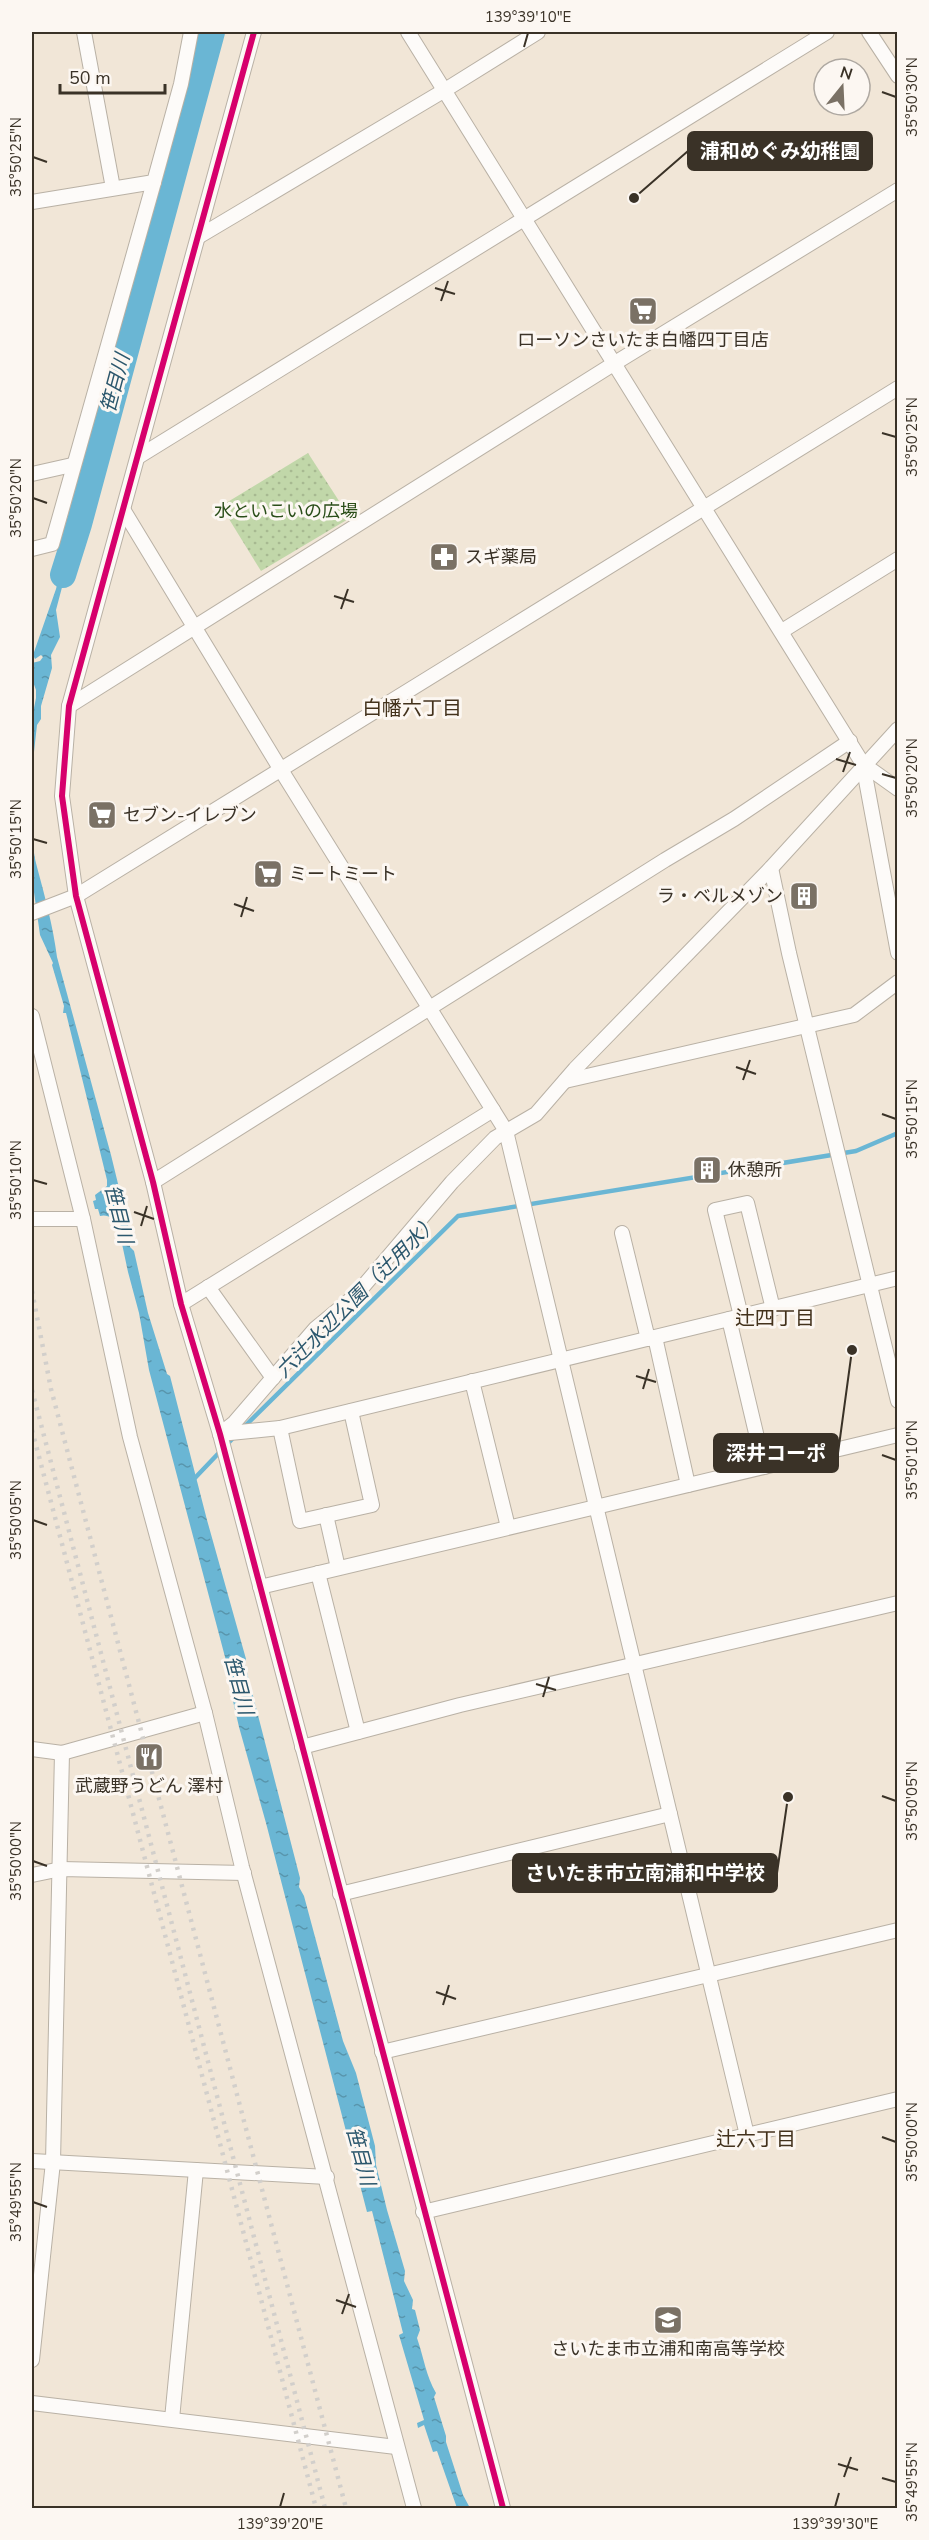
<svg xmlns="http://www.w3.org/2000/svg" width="929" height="2540" font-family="'Nunito Sans','Noto Sans JP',sans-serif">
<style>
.grass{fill:url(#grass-dots)}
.water{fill:url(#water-ripples)}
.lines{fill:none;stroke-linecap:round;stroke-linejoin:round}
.stream{stroke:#6ab6d4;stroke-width:4.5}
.river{stroke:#6ab6d4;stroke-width:26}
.minor-casing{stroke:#b9b1a5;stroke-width:16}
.minor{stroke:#fdfbf9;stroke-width:14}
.rail{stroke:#d2cfcb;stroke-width:4.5;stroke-dasharray:3 6;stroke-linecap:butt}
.cycleway-casing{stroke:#fcf7f2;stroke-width:10}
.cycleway{stroke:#d6006c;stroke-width:6}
.ticks{fill:none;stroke:#3a3227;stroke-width:2}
.labels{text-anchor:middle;stroke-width:6;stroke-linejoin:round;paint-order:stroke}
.poi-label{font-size:18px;fill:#3a3227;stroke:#fcf7f2;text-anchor:start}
.park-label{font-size:18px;fill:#2a4e19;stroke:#fcf7f2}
.water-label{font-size:20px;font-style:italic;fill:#2b576d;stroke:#fcf7f2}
.neighbourhood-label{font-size:20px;fill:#43321c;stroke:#fcf7f2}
.leader{fill:none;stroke:#3a3227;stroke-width:2}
.callout-dot{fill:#3a3227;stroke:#fcf7f2;stroke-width:2}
.callout{fill:#3a3227;stroke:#3a3227;stroke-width:2}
.callout-label{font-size:20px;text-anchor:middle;font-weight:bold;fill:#fff}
.neatline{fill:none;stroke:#3a3227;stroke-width:2}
.ticks-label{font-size:15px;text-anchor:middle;fill:#3a3227}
</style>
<defs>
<pattern id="grass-dots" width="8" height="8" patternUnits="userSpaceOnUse" patternTransform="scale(1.5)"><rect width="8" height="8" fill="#c1d7a9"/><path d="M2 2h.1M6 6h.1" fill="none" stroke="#a7b991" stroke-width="1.8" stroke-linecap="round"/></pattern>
<pattern id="water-ripples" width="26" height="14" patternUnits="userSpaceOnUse" patternTransform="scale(1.5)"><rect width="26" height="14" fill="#6ab6d4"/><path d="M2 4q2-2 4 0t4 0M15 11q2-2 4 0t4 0" fill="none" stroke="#5895ac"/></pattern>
</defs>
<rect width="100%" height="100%" fill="#f1e6d7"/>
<path class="grass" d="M308 453 350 518 261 571 221 506Z"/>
<g class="water">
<path d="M68 540 74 542 56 610 60 637 51 655 52 668 41 706V719L37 725 32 770V718L36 698V690L32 679V663L40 661 43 657 41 655 35 659 33 655 56 589Z"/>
<path d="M32 811C32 830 32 849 37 867 45 897 53 926 57 957L111 1155 130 1233V1247L134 1251 148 1313 167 1374 170 1376 207 1520 246 1659 245 1665 300 1878 299 1887 304 1896 343 2041 356 2073 375 2146 376 2165 387 2210 405 2271 404 2281 413 2300 412 2309 415 2310 420 2330 417 2338C424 2358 426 2376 436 2393L434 2397 446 2436V2442L463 2495 470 2508H457L437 2451 433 2452 424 2425 418 2428 417 2423 424 2420 399 2335 403 2333 372 2211 367 2212 266 1823 239 1727 227 1675 229 1672 149 1370 139 1313 128 1272 118 1225C114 1218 107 1214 100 1216L98 1209H95L93 1201 96 1200 95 1195 107 1186V1180L66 1013H63L64 1006 52 965 53 963 40 935 32 878Z"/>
</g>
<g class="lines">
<g class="stream">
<path d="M243 1428 458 1216 856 1151 898 1133"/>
<path d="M193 1480 235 1436"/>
</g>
<path class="river" d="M63 575 79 524 212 32"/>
<g class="minor-casing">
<g id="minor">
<path d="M84 32 113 188"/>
<path d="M254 32 69 706 62 796 76 896 153 1182 181 1304 220 1434 503 2508"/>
<path d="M408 32 863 764 898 953"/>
<path d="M869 32 898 76"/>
<path d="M32 202 154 182 181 84 191 32"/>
<path d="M198 237 445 90 538 32"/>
<path d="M138 457 827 32"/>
<path d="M32 474 72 465"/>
<path d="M124 511 281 770 506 1131 747 2135"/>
<path d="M32 549 52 544 154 182"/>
<path d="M782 631 898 559"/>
<path d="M69 706 615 363 898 190"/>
<path d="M863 764 898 789"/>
<path d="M771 868 789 953 898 1401"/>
<path d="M32 913 76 896 898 388"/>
<path d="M32 1016 83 1219 130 1437 205 1713 242 1867 414 2508"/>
<path d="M565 1081 854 1015 898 982"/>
<path d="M153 1182 665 860 734 819 850 741"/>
<path d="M32 1219H83"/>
<path d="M622 1233 648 1339"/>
<path d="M208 1287 273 1378"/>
<path d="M181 1304 493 1110"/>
<path d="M741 1316 715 1210 747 1203 773 1309"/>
<path d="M729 1319 764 1467"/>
<path d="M655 1337 688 1485"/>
<path d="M472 1381 508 1527"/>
<path d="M280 1428 300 1521 372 1505 351 1411"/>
<path d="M220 1434 234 1423 315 1329 355 1296 452 1182 495 1138 536 1114 575 1069 771 868 898 729"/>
<path d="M220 1434 280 1428 898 1278"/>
<path d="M326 1515 338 1568"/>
<path d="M318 1573 358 1732"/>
<path d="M260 1587 898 1435"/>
<path d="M302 1747 460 1705 898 1603"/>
<path d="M32 1749 62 1753 205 1713"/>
<path d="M32 1875 61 1869 244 1873"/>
<path d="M340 1894 670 1814"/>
<path d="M382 2052 898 1930"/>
<path d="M32 2161 327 2177"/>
<path d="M423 2212 898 2099"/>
<path d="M32 2360 53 2162 62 1753"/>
<path d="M32 2403 396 2447"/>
<path d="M172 2419 196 2170"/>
</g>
</g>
<use href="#minor" class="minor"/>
<g class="rail">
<path d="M32 1291 51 1389 346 2508"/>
<path d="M32 1390 325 2508"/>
<path d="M32 1430 316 2508"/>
</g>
<g class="cycleway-casing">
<path id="cycleway" d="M254 32 69 706 62 796 76 896 153 1182 181 1304 220 1434 503 2508"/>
</g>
<use href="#cycleway" class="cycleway"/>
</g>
<path class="ticks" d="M524 47 528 33M882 92 896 97M33 157 47 162M435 288 455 294M441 301 448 281M882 433 896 437M33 498 47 503M334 596 354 602M341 609 348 589M836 759 856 765M843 772 850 752M882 774 896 778M33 839 47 843M234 904 254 911M241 917 247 897M736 1067 756 1074M743 1080 750 1060M882 1114 896 1119M33 1180 47 1184M134 1212 154 1219M141 1226 147 1206M636 1376 656 1382M643 1389 649 1369M882 1455 896 1460M33 1520 47 1525M536 1684 556 1690M543 1697 549 1677M882 1796 896 1801M33 1861 47 1866M436 1992 456 1999M443 2005 449 1985M882 2137 896 2142M33 2202 47 2207M336 2300 356 2307M342 2314 349 2294M838 2464 858 2470M844 2477 851 2457M882 2478 896 2482M280 2507 284 2493M835 2507 839 2493"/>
<defs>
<g id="supermarket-square" transform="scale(1.5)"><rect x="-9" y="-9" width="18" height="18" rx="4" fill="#7a7165" stroke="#fcf7f2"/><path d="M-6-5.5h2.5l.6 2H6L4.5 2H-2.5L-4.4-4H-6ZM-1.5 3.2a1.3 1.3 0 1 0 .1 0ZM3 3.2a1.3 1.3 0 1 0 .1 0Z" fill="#fff"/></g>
<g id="pharmacy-square" transform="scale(1.5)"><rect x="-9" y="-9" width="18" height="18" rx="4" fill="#7a7165" stroke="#fcf7f2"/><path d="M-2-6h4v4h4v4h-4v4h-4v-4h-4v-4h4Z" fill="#fff"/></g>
<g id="building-square" transform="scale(1.5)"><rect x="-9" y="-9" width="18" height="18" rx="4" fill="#7a7165" stroke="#fcf7f2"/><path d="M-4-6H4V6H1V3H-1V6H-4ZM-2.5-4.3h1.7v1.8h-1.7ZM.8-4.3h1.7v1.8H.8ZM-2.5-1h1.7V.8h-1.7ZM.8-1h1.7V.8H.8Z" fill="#fff"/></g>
<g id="restaurant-square" transform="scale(1.5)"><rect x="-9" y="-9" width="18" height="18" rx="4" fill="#7a7165" stroke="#fcf7f2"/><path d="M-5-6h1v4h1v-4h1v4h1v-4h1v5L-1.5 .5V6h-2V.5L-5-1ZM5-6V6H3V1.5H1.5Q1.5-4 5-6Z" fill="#fff"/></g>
<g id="school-square" transform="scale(1.5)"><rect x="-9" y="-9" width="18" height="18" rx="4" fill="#7a7165" stroke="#fcf7f2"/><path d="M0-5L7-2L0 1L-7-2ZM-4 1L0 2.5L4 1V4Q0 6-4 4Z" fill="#fff"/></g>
</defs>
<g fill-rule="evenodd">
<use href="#supermarket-square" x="643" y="311"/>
<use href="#pharmacy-square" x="444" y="557"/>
<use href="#supermarket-square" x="102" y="815"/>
<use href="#supermarket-square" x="268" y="874"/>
<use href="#building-square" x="804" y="896"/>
<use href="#building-square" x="707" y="1170"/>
<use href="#restaurant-square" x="149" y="1757"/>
<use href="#school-square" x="668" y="2320"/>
</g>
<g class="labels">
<g class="poi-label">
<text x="643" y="346" text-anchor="middle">ローソンさいたま白幡四丁目店</text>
<text x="465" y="563">スギ薬局</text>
<text x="123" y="821">セブン-イレブン</text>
<text x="289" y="880">ミートミート</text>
<text x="783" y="902" text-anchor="end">ラ・ベルメゾン</text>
<text x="728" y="1176">休憩所</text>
<text x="149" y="1792" text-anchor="middle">武蔵野うどん 澤村</text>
<text x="668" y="2355" text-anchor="middle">さいたま市立浦和南高等学校</text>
</g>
<g class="park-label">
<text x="286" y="517">水といこいの広場</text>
</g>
<g class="water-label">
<text transform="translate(115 383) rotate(-75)" y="7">笹目川</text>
<text transform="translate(119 1214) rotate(76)" y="7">笹目川</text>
<text transform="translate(357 1296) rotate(-45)" y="7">六辻水辺公園（辻用水）</text>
<text transform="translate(239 1685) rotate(75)" y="7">笹目川</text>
<text transform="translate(361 2156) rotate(75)" y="7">笹目川</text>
</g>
<g class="neighbourhood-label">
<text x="412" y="715">白幡六丁目</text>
<text x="775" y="1325">辻四丁目</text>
<text x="756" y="2146">辻六丁目</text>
</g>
</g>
<path class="leader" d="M634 198L688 151M852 1350L838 1453M788 1797L777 1873"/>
<g class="callout-dot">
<circle cx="634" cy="198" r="6"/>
<circle cx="852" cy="1350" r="6"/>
<circle cx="788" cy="1797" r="6"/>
</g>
<g class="callout">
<rect x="688" y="132" width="184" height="38" rx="6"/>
<rect x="714" y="1434" width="124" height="38" rx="6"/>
<rect x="513" y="1854" width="264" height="38" rx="6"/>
</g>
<g class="callout-label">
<text x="780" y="158">浦和めぐみ幼稚園</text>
<text x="776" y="1460">深井コーポ</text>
<text x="645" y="1880">さいたま市立南浦和中学校</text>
</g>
<rect width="929" height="2540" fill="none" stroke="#fcf7f2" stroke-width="66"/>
<g transform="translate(842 87) rotate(18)"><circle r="28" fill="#fcf7f2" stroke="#aea8a1" stroke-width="1.5"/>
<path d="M0-4.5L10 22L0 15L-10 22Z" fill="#7a7165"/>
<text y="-9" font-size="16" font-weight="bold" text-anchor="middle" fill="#3a3227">N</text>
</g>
<path d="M60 84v9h105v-9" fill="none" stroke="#3a3227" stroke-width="3"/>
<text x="69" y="84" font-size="18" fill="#3a3227" stroke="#fcf7f2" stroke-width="4.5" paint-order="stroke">50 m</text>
<rect x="33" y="33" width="863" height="2474" class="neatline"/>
<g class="ticks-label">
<text x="528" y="22">139°39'10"E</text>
<text transform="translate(912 97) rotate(-90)" y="5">35°50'30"N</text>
<text transform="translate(16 157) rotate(-90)" y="5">35°50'25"N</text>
<text transform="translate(912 437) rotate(-90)" y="5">35°50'25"N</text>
<text transform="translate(16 498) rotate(-90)" y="5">35°50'20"N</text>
<text transform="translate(912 778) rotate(-90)" y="5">35°50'20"N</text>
<text transform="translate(16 839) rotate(-90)" y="5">35°50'15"N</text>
<text transform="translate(912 1119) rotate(-90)" y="5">35°50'15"N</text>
<text transform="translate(16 1180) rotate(-90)" y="5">35°50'10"N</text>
<text transform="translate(912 1460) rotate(-90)" y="5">35°50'10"N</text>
<text transform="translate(16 1520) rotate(-90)" y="5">35°50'05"N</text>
<text transform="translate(912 1801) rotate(-90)" y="5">35°50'05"N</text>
<text transform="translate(16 1861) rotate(-90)" y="5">35°50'00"N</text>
<text transform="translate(912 2142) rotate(-90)" y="5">35°50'00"N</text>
<text transform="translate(16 2202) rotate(-90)" y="5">35°49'55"N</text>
<text transform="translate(912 2482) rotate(-90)" y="5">35°49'55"N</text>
<text x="280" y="2529">139°39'20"E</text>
<text x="835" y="2529">139°39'30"E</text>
</g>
</svg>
